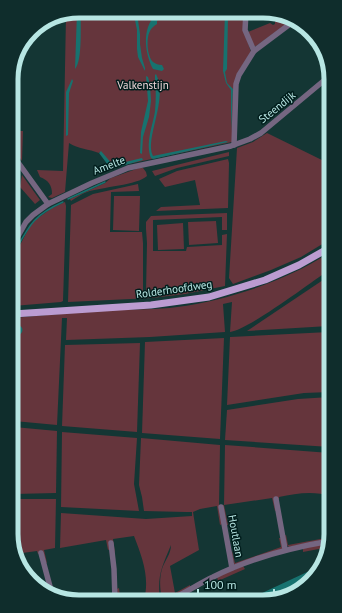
<svg xmlns="http://www.w3.org/2000/svg" width="342" height="613" font-family="'PT Sans',sans-serif">
<style>
.green{fill:#65353c}
.water{fill:#17726f}
.lines{fill:none;stroke-linecap:round;stroke-linejoin:round}
.stream{stroke:#17726f;stroke-width:1.5}
.minor{stroke:#756681;stroke-width:5.5}
.major{stroke:#bb9cd1;stroke-width:7}
.labels{text-anchor:middle;stroke-width:3;stroke-linejoin:round;paint-order:stroke}
.park-label{font-size:11px;fill:#f0d8db;stroke:#001d1c}
.street-label{font-size:11px;fill:#b7e6e3;stroke:#001d1c}
.rim{fill:none;stroke:#b7e6e3;stroke-width:5}
</style>
<rect width="100%" height="100%" fill="#143634"/>
<g class="green">
<path d="M79 11 244 12V31L251 52 240 69 232 142 114 167 99 152V153C89 149 78 149 69 143L65 192 52 198 48 197 52 194C52 185 48 180 40 177L37 170 63 171 66 16Z"/>
<path d="M282 15 284 18 286 17 292 20 256 46H254L248 32 270 23 273 25 275 24V20Z"/>
<path d="M12 131H23L22 161 12 146Z"/>
<path d="M267 133 328 163 329 240 301 257 271 270 233 284 229 278 237 148 253 142Z"/>
<path d="M229 152V156L177 168 155 176 152 171Z"/>
<path d="M228 159 229 163 228 208 156 211 161 207 200 205 195 180 165 187 159 179 177 171Z"/>
<path d="M139 168H143L146 172 147 176C138 185 101 187 87 192 81 194 76 198 71 201L70 199 105 183 111 178Z"/>
<path d="M22 175 40 200 35 204 20 187Z"/>
<path d="M138 184 139 191 111 192 110 232H142L143 243V293H146L147 243 146 229V222L151 216 227 213V230H222V217L153 220V251H186L187 247 222 245V235L227 234 225 286 185 294 152 298 68 302 71 205 93 194Z"/>
<path d="M114 196H140L139 231 113 230Z"/>
<path d="M65 202 66 206 63 301 61 302 13 306V258L29 228 35 220 52 208Z"/>
<path d="M216 221 218 243 189 245 188 222Z"/>
<path d="M183 223 184 249 158 250 157 225Z"/>
<path d="M329 253V270C310 283 248 330 230 332L232 302 223 304 225 332 150 337 66 340 67 318H62L57 425 14 421 13 318C47 315 80 312 113 310 135 309 157 310 177 307 228 300 286 281 329 253Z"/>
<path d="M329 276V326L247 331Z"/>
<path d="M329 332 330 392 304 393 227 405 230 337Z"/>
<path d="M224 338 220 439 142 433 145 342Z"/>
<path d="M140 343 137 432 62 426 65 345Z"/>
<path d="M330 397V447L225 440 227 410 298 399Z"/>
<path d="M14 427 57 431 56 493 14 494Z"/>
<path d="M62 432 137 438 134 484 139 511 61 507Z"/>
<path d="M141 438 220 445 219 506 222 524 220 525 217 506 200 509 193 512 199 550 170 566 175 593 190 585V587L165 600H162C160 590 159 579 162 569 165 560 171 554 171 545 162 567 157 575 160 600H156V598H154V600L128 601 118 597 117 589 119 588 120 597 144 600C150 577 142 557 134 536L113 539 115 553 113 552 111 541H109L110 549 108 550 106 540 60 548 61 513 146 519 192 516V512H186L144 511 142 497 139 485Z"/>
<path d="M225 445 330 453 331 497C314 490 296 494 279 497V499H277V510L275 511 272 498 224 505 228 525H225L222 505H224Z"/>
<path d="M14 499H56L55 548 44 550 47 563 45 562 40 553 38 554 37 551 15 554Z"/>
<path d="M286 535 288 545 331 537V538L289 547 286 544 284 536Z"/>
<path d="M279 538H282V549L236 564H234L231 552 232 551 235 563 281 547Z"/>
<path d="M329 543 327 550H324V548L303 552V548Z"/>
<path d="M243 566 245 569 218 581 217 577Z"/>
<path d="M85 595H106L114 596 112 597 68 600 64 599Z"/>
</g>
<g class="water">
<path d="M81 11C80 24 83 60 75 69L77 12Z"/>
<path d="M128 11H138L140 15 138 20 140 34V44L142 58 145 68V71L138 57 137 49V30L135 20 131 17Z"/>
<path d="M160 12H178C174 21 167 16 159 19L157 21V24C154 26 151 28 150 31 146 38 147 56 153 62 156 64 158 65 162 65L164 69 162 71 153 69C144 52 141 23 160 12Z"/>
<path d="M225 12H228V16L227 69 225 72 227 83 233 89 231 132V90L226 83 223 71Z"/>
<path d="M156 74C169 99 144 139 153 156L226 141 228 142 153 159 151 158C145 143 153 125 155 111 156 100 156 90 155 79V75Z"/>
<path d="M146 76 148 77 150 85 151 101 149 117 143 137 142 154 140 153 141 132 148 101Z"/>
<path d="M72 79 73 81 69 93 68 135 66 136V92Z"/>
<path d="M101 151 113 165 142 158 143 160 111 169 99 153Z"/>
<circle cx="18" cy="330" r="4.5"/>
<path d="M320 566C315 581 314 575 303 582 297 586 293 593 286 597 280 601 257 599 249 599Z"/>
</g>
<g class="lines">
<g class="stream">
<path d="M68 199 105 182"/>
<path d="M13 255C29 226 32 216 63 202"/>
</g>
<g class="minor">
<path d="M246 12 245 30 254 51"/>
<path d="M234 145 236 84 239 75 254 51 294 21"/>
<path d="M12 154 48 204"/>
<path d="M13 245 26 222 33 215 48 204 92 183 128 168 231 146 250 139 261 133 327 78"/>
<path d="M276 499 285 549"/>
<path d="M221 507 232 568"/>
<path d="M111 543 114 569 115 600"/>
<path d="M41 553 52 594"/>
<path d="M169 600C184 594 198 584 213 577 250 558 289 548 330 541"/>
<path d="M70 601 98 598 119 601"/>
</g>
<path class="major" d="M13 314 151 305 209 297 265 280 299 265 329 248"/>
</g>
<g class="labels">
<g class="park-label">
<text x="143" y="89">Valkenstijn</text>
</g>
<g class="street-label">
<text transform="translate(277 107) rotate(-39)" y="4">Steendijk</text>
<text transform="translate(109 165) rotate(-21)" y="4">Amelte</text>
<text transform="translate(174 289) rotate(-8)" y="4">Rolderhoofdweg</text>
<text transform="translate(236 536) rotate(80)" y="4">Houtlaan</text>
</g>
</g>
<path d="M0 0H342V613H0ZM79 18H263A61 61 0 0 1 324 79V534A61 61 0 0 1 263 595H79A61 61 0 0 1 18 534V79A61 61 0 0 1 79 18Z" fill="#0f2d2c" fill-rule="evenodd"/>
<path class="rim" d="M79 18H263A61 61 0 0 1 324 79V534A61 61 0 0 1 263 595H79A61 61 0 0 1 18 534V79A61 61 0 0 1 79 18Z"/>
<path d="M198 589v6h76v-6" fill="none" stroke="#b7e6e3" stroke-width="2"/>
<text x="204" y="589" font-size="12" fill="#b7e6e3" stroke="#001d1c" stroke-width="3" paint-order="stroke">100 m</text>
</svg>
